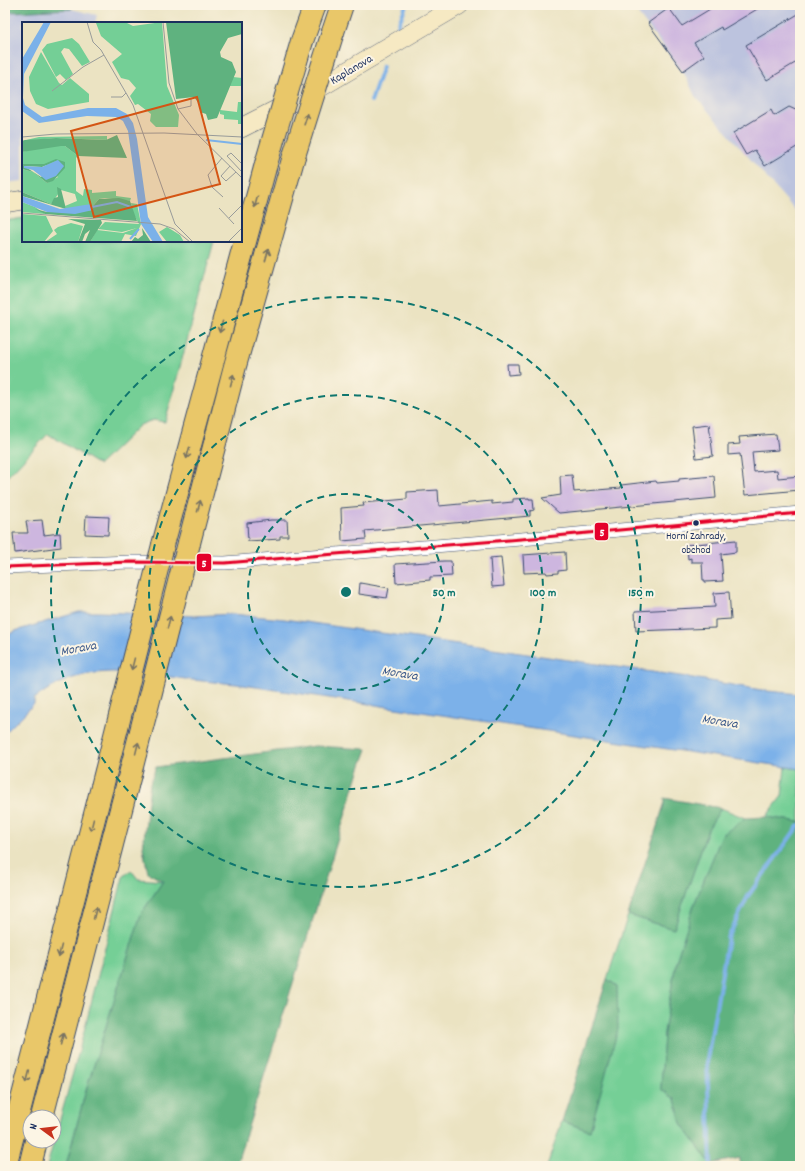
<svg xmlns="http://www.w3.org/2000/svg" width="805" height="1171" font-family="Dekko,sans-serif">
<style>
.industrial{fill:#bcc3de}
.green{fill:#74cf96;stroke:#487f7a}
.forest{fill:#5fb27f;stroke:#3d706e}
.water{fill:#7bb1e9;stroke:#4b70a4}
.lines{fill:none;stroke-linecap:round;stroke-linejoin:round}
.stream{stroke:#7bb1e9;stroke-width:4}
.building{fill:#cdb6df}
.street-casing{stroke:#3a4a6d;stroke-width:14}
.secondary-casing{stroke:#3a4a6d;stroke-width:20}
.highway-casing{stroke:#3a4a6d;stroke-width:24}
.street{stroke:#fff;stroke-width:13}
.secondary{stroke:#f6e9c3;stroke-width:19}
.highway{stroke:#e9c769;stroke-width:22}
.highway-bridge-casing{stroke:#3a4a6d;stroke-width:24;stroke-linecap:butt}
.highway-bridge{stroke:#e9c769;stroke-width:22}
.bus-1-casing{stroke:#fcf5e5;stroke-width:6}
.bus-1{stroke:#e4002b;stroke-width:3}
.oneway{stroke:#787363}
.ring{fill:none;stroke:#0f766e;stroke-width:2;stroke-dasharray:7 5}
.bus-dot{fill:#1b2f5e;stroke:#fcf5e5;stroke-width:1.5}
.labels{text-anchor:middle;stroke-width:4;stroke-linejoin:round;paint-order:stroke}
.bus-label{font-size:11px;fill:#1b2f5e;stroke:#fcf5e5}
.street-label{font-size:12px;fill:#1b2f5e;stroke:#fcf5e5}
.water-label{font-size:13px;font-style:italic;fill:#385688;stroke:#fcf5e5}
.inset-river{fill:none;stroke:#7bb1e9;stroke-width:2}
.inset-road{fill:none;stroke:#989b9a;stroke-width:1}
.view{fill:#d45514;fill-opacity:0.15;stroke:#d45514;stroke-width:2}
.inset-edge{fill:none;stroke:#1b2f5e;stroke-width:2}
.centre{fill:#0f766e;stroke:#fcf5e5;stroke-width:2}
.ring-label{font-size:12px;text-anchor:middle;font-weight:bold;fill:#0f766e;stroke:#fcf5e5;stroke-width:4;stroke-linejoin:round;paint-order:stroke}
.line-badge{stroke:#fcf5e5;stroke-width:1.5}
.badge-label{font-size:11px;text-anchor:middle;font-weight:bold;fill:#fff}
</style>
<rect width="100%" height="100%" fill="#fcf5e5"/>
<filter id="ink" filterUnits="userSpaceOnUse"><feTurbulence type="fractalNoise" baseFrequency=".025" numOctaves="2"/><feDisplacementMap in="SourceGraphic" scale="8" xChannelSelector="R" yChannelSelector="G"/><feConvolveMatrix kernelMatrix="1 2 1 2 8 2 1 2 1" color-interpolation-filters="sRGB"/></filter>
<filter id="wash" filterUnits="userSpaceOnUse"><feTurbulence type="fractalNoise" baseFrequency=".012" numOctaves="4" result="noise"/><feDisplacementMap in="SourceGraphic" scale="16" xChannelSelector="R" yChannelSelector="G"/><feGaussianBlur stdDeviation="0.9" result="paint"/><feColorMatrix in="noise" values="0 0 0 0 0 0 0 0 0 0 0 0 0 0 0 0 0 1.4 0 .05"/><feComposite in="paint" operator="in"/></filter>
<g filter="url(#wash)">
<rect width="100%" height="100%" fill="#ebe3c2"/>
<g class="industrial">
<path d="M631 5H800V216L695 96 685 75Z"/>
<path d="M71 9 97 15 95 23H23V181L5 183V17L11 12Z"/>
</g>
<g class="green">
<path d="M23 218V241H214L165 422 153 420 140 425 99 465 48 434 5 479V221Z"/>
<path d="M785 767 800 769V822L766 817 782 796Z"/>
<path d="M721 808 745 818 722 836 694 905 676 962 664 1033 661 1089 675 1099 681 1123 711 1164 701 1166H547L562 1121 590 1131 617 986 607 979 628 915 674 929 708 829Z"/>
<path d="M131 870 138 879 163 881 141 914 85 1094 66 1166H47L79 1051 123 877Z"/>
</g>
<g class="forest">
<path d="M5 5H74L71 9 11 12 5 17Z"/>
<path d="M315 746 367 749 359 771 236 1166H66L85 1094 141 914 163 881 148 873 143 848 150 783 156 767Z"/>
<path d="M664 798 721 808 708 829 674 929 628 915 665 802Z"/>
<path d="M766 817 800 822V1166H740V1158L711 1164 681 1123 675 1099 661 1089 664 1033 676 962 694 905 722 835 745 818Z"/>
<path d="M607 979 617 986 618 1029 590 1131 562 1121Z"/>
</g>
<path class="water" d="M79 612H100L194 616 232 614 284 619 687 677 767 691 800 694V769L236 684C216 682 197 681 178 678 124 671 80 663 34 699V704L5 733V637L15 631Z"/>
<g class="lines">
<g class="stream">
<path d="M398 26 406 5"/>
<path d="M371 101 383 66"/>
<path d="M711 1166 707 1060 728 938 748 896 799 825"/>
</g>
</g>
<g id="blocks">
<g class="building">
<path d="M707 5H764L722 30 721 27 694 43 704 56 683 71 648 23 669 8 682 26 710 9Z"/>
<path d="M800 13V60L767 80 746 45Z"/>
<path d="M789 107 800 112V145L765 166 755 150 746 155 733 133 771 110 774 116Z"/>
<path d="M507 364H518L519 374 508 375Z"/>
<path d="M709 424 713 456 696 458 692 426Z"/>
<path d="M776 434 778 450 752 452 754 472 777 470 778 478 800 476V490L745 495 740 454 728 455V445L740 444 739 437Z"/>
<path d="M572 475 574 492 621 488V485L656 481 657 483 679 481V479L714 476 716 498 559 513 542 498 561 495 560 476Z"/>
<path d="M438 490 439 506 492 501V504L513 502V499L529 498V499H533L534 510 530 511V516L365 531 366 539 342 541 341 508 364 506 363 503 407 499V492Z"/>
<path d="M86 516 109 517 108 535 85 534Z"/>
<path d="M42 520 44 535 60 533 61 547 15 553 13 533H28L26 521Z"/>
<path d="M271 520H287L288 536H280V539L248 541 247 523Z"/>
<path d="M736 540V552L721 554 723 581 705 582V580H703L702 562H691V558L688 559 687 545Z"/>
<path d="M565 552 566 570 558 571V573L547 574 546 572 524 573 523 555Z"/>
<path d="M501 557 504 586 492 587 490 558Z"/>
<path d="M444 561H451L452 576 430 577V580L396 583 395 564Z"/>
<path d="M360 583 389 588 387 598 359 594Z"/>
<path d="M729 592 731 619 715 620V628L636 631 635 611 715 607 714 593Z"/>
</g>
</g>
</g>
<g filter="url(#ink)">
<use href="#blocks" fill-opacity="0" stroke="#3a4a6d" stroke-width="1"/>
<g class="lines">
<g class="street-casing">
<path id="street" d="M5 567 130 562 225 563 545 537 800 513"/>
</g>
<g class="secondary-casing">
<g id="secondary">
<path d="M241 128 319 88 459 5"/>
<path d="M5 203 23 200"/>
</g>
</g>
<g class="highway-casing">
<g id="highway">
<path d="M333 32 342 5"/>
<path d="M302 41 315 5"/>
<path d="M189 543 235 366 294 156"/>
<path d="M163 545 266 164"/>
<path d="M42 1117 127 786"/>
<path d="M5 1166 102 787"/>
<path d="M30 1166 36 1141"/>
</g>
</g>
<use href="#street" class="street"/>
<use href="#secondary" class="secondary"/>
<use href="#highway" class="highway"/>
<g class="highway-bridge-casing">
<g id="highway-bridge">
<path d="M294 156 333 32"/>
<path d="M266 164 302 41"/>
<path d="M127 786 189 543"/>
<path d="M102 787 163 545"/>
</g>
</g>
<use href="#highway-bridge" class="highway-bridge"/>
<g class="bus-1-casing">
<path id="bus-1" d="M5 567 130 562 225 563 545 537 800 513"/>
</g>
<use href="#bus-1" class="bus-1"/>
</g>
<defs><path id="oneway-shaft" d="M-6 0H5M1.5-3L5.5 0L1.5 3" fill="none" stroke-width="1.6" stroke-linecap="round" stroke-linejoin="round"/></defs>
<g class="oneway">
<use href="#oneway-shaft" transform="translate(306 119) rotate(-72)"/>
<use href="#oneway-shaft" transform="translate(256 202) rotate(105)"/>
<use href="#oneway-shaft" transform="translate(267 255) rotate(-74)"/>
<use href="#oneway-shaft" transform="translate(221 327) rotate(105)"/>
<use href="#oneway-shaft" transform="translate(232 380) rotate(-75)"/>
<use href="#oneway-shaft" transform="translate(188 453) rotate(105)"/>
<use href="#oneway-shaft" transform="translate(199 506) rotate(-75)"/>
<use href="#oneway-shaft" transform="translate(169 622) rotate(-76)"/>
<use href="#oneway-shaft" transform="translate(133 664) rotate(104)"/>
<use href="#oneway-shaft" transform="translate(137 748) rotate(-76)"/>
<use href="#oneway-shaft" transform="translate(92 825) rotate(104)"/>
<use href="#oneway-shaft" transform="translate(95 913) rotate(-76)"/>
<use href="#oneway-shaft" transform="translate(60 951) rotate(104)"/>
<use href="#oneway-shaft" transform="translate(62 1039) rotate(-76)"/>
<use href="#oneway-shaft" transform="translate(28 1077) rotate(104)"/>
</g>
</g>
<g class="ring">
<circle cx="346" cy="592" r="98"/>
<circle cx="346" cy="592" r="197"/>
<circle cx="346" cy="592" r="295"/>
</g>
<circle class="bus-dot" cx="696" cy="523" r="3.5"/>
<g class="labels">
<g class="bus-label">
<text x="696" y="539">Horní Zahrady,<tspan x="696" dy="14">obchod</tspan></text>
</g>
<g class="street-label">
<text transform="translate(351 69) rotate(-31)" y="4">Kaplanova</text>
</g>
<g class="water-label">
<text transform="translate(78 647) rotate(-10)" y="5">Morava</text>
<text transform="translate(400 672) rotate(9)" y="5">Morava</text>
<text transform="translate(720 720) rotate(9)" y="5">Morava</text>
</g>
</g>
<g transform="translate(22 22)">
<rect width="220" height="220" fill="#ebe3c2"/>
<path d="M103 0 111 4 140 0 145 64 157 93 156 105H134L128 99 129 92 116 82 113 83 108 74 114 66 107 58 99 56 90 40 100 32 79 14 74 1ZM50 16 57 22 68 40 60 44 47 27 42 26 39 30 51 52 44 58 38 52 34 55 20 28 25 22ZM19 30 37 61 40 63 48 56 67 72V80L26 87 14 82 8 69 7 55ZM211 55 220 56V64H207ZM216 80H220V102H216V98L202 97V93L198 92V88L215 90ZM85 114V118L34 116 0 119 17 115ZM25 124H43L56 134 54 136V169L61 174 62 167 70 168V171L94 169V174L109 176 108 179 83 176 77 177 70 185 68 183 44 187 43 184 55 179 53 172 39 168 29 182 0 170V147L11 150 25 161 36 155 22 142 0 143V130ZM0 180 13 185 23 192 0 190ZM109 181 115 182 119 202 114 214 103 212 99 220H68L75 208 101 211 115 206 100 210 76 207 83 200 117 202 111 191ZM0 192 24 194 31 209 22 220H0ZM49 201 61 204 56 220H23L35 212 32 208 36 205ZM145 205 158 213 162 220H145L137 210Z" fill="#74cf96"/>
<path d="M144 0H220V12L206 16 198 30 199 35 210 40 214 50 195 96 186 98 184 92 178 90V83L172 75 154 77ZM95 113 105 136 56 134 43 124H39L0 130V119L3 118 34 116 84 118ZM34 137 43 140V146L31 159 25 161 11 150 0 147 1 142H22ZM36 138 19 155 2 144 20 145ZM35 165 39 167 44 187 0 174V170L29 182 32 176 36 175ZM97 176 108 179 115 199 23 192 13 187 25 190 71 188 70 185 77 177ZM46 197 79 198 80 201 68 220H63L68 208 63 212 60 220H56L63 202ZM120 206 129 220H109L113 215 116 217 121 213Z" fill="#5fb27f" fill-rule="evenodd"/>
<path d="M22 0H29L2 52 1 76 3 83 20 95 66 86H94L105 92 111 101 115 117 126 195 141 220H131L119 202 106 109 101 99 94 95 65 94 17 101 0 89V37ZM36 138 42 144 34 154 24 158 11 148 2 146V144L20 145ZM0 174 38 187 69 182 71 188 53 192 25 190 0 180Z" fill="#7bb1e9"/>
<path class="inset-river" d="M184 118 220 122M70 185 95 180 109 185M108 217 117 207"/>
<path class="inset-road" d="M65 0 71 20 79 28 111 83 153 202 171 220M141 0 147 61 156 87 175 112 220 156M30 69 61 45 82 33M89 75H100L104 71M156 87 169 84V77M0 115 34 112 142 111 220 115M200 136 186 153 190 165 201 175M220 142 209 131 205 134 220 150M208 144 199 154 204 159 214 150M197 186 212 202M0 191 138 202 152 207 168 220M207 196 220 183M206 220 220 206"/>
<path class="view" d="M175 75 198 162 72 195 49 109Z"/>
<rect width="220" height="220" class="inset-edge"/>
</g>
<circle cx="346" cy="592" r="6" class="centre"/>
<g class="ring-label">
<text x="444" y="596">50 m</text>
<text x="543" y="596">100 m</text>
<text x="641" y="596">150 m</text>
</g>
<g class="line-badge">
<rect x="594" y="522" width="15" height="19" rx="4" fill="#e4002b"/>
<rect x="196" y="553" width="16" height="19" rx="4" fill="#e4002b"/>
</g>
<g class="badge-label">
<text x="602" y="536">5</text>
<text x="204" y="567">5</text>
</g>
<rect width="805" height="1171" fill="none" stroke="#fcf5e5" stroke-width="20"/>
<g transform="translate(42 1129) rotate(285)"><circle r="19" fill="#fcf5e5" stroke="#a2a6af"/>
<path d="M0-3L7 15L0 10L-7 15Z" fill="#c8321e"/>
<text y="-6" font-size="11" font-weight="bold" text-anchor="middle" fill="#1b2f5e">N</text>
</g>
</svg>
